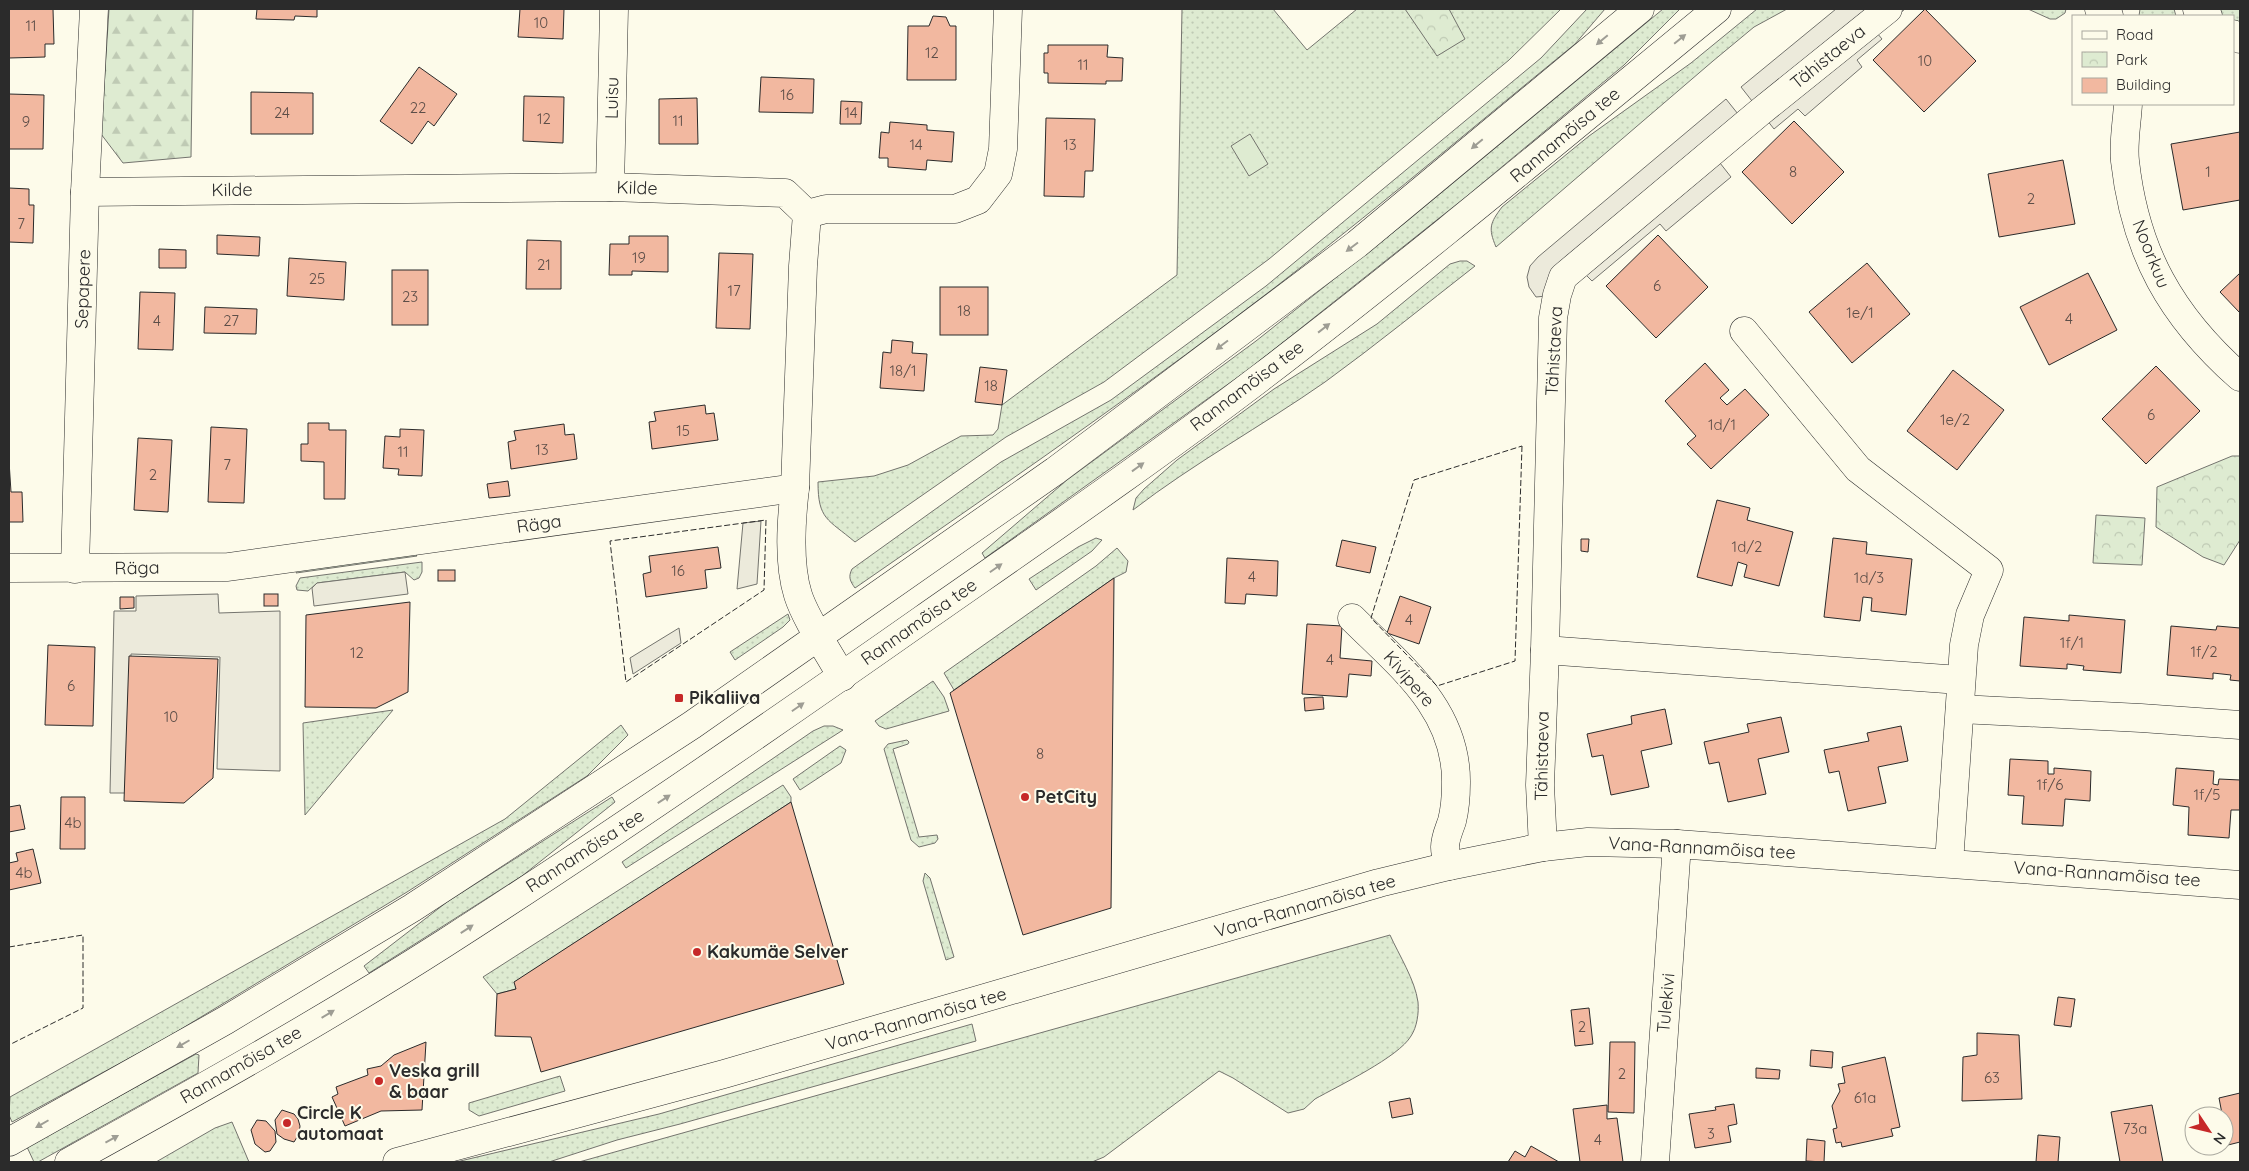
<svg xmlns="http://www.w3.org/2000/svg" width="2249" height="1171" font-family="Quicksand,sans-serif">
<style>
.grass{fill:url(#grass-dots);stroke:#74746e}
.forest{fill:url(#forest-firs);stroke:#74746e}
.park{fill:url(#park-crowns);stroke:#74746e}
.pitch{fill:#deebd1;stroke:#74746e}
.parking{fill:#eceadb;stroke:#74746e}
.building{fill:#f2b8a0;stroke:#2b2b2b}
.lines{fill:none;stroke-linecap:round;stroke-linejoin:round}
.minor-casing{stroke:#2b2b2b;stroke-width:29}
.major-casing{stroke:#2b2b2b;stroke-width:29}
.minor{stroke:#fdfbea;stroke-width:28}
.major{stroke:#fdfbea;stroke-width:28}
.fence{stroke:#2b2b2b;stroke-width:1;stroke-dasharray:6 2.5;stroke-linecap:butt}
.oneway{fill:#9e9d94}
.poi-dot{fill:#c62828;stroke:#fdfbea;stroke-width:2}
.labels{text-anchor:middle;stroke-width:4;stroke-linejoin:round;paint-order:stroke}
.number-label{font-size:15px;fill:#5d4e48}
.street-label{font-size:18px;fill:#2b2b2b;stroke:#fdfbea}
.poi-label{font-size:18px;font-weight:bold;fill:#2b2b2b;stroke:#fdfbea;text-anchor:start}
</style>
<defs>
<pattern id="grass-dots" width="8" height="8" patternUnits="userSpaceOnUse" patternTransform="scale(1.25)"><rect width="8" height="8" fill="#deebd1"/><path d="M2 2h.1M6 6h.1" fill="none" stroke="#bfcab4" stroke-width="1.8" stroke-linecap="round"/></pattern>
<pattern id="forest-firs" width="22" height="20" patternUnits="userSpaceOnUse" patternTransform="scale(1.25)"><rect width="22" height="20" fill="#deebd1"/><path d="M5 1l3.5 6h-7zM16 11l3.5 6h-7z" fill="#bfcab4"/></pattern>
<pattern id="park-crowns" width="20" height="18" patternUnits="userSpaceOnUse" patternTransform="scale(1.25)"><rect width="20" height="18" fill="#deebd1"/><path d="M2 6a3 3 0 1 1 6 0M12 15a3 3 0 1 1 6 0" fill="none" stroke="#bfcab4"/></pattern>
</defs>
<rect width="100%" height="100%" fill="#fdfbea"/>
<g class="grass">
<path d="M1182 9H1273L1307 50 1357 9H1561L1509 60 1269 259 1104 382 1006 437 855 542C828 519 818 520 818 482L874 476 908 465 961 436 993 435 998 429 1002 405 1177 275Z"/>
<path d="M1587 9H1605L1575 44C1462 136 1350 232 1232 320 1109 413 982 500 855 588 850 581 848 577 852 569L1001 462 1111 400 1266 286 1541 58Z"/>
<path d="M1663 9H1680L1624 65 1467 196 1252 367 985 558 982 553 1067 480 1256 341 1406 222Z"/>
<path d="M1757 9H1787L1754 27 1713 61 1496 247C1488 228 1490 223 1502 207L1589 136 1691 63Z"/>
<path d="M2028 9H2066L2065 13 2056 19H2050Z"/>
<path d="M2140 9H2174L2176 16H2139Z"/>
<path d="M2215 9H2240V24L2233 21V16H2223Z"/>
<path d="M1460 261H1467L1475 266C1425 305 1376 345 1325 382 1262 426 1194 463 1133 510L1136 498 1144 489 1177 460 1274 389 1377 324 1450 264Z"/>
<path d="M1096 538 1102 540 1092 551 1036 590 1029 579 1078 547Z"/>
<path d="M1117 548 1128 561 1126 572 1114 578 954 690 944 673 1096 566Z"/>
<path d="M413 551 417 556 296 573 300 566Z"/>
<path d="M422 562V572L419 578 414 580 405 572 317 583 308 591 297 590 296 586 300 578Z"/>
<path d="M788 614 790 620 783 627 735 660 730 652Z"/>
<path d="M933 681 944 697 949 711 886 729 879 726 875 721Z"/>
<path d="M393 710 305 815 303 723Z"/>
<path d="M621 725 628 735 587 776 407 892 168 1037 12 1122 9 1115 10 1097 505 819Z"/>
<path d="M824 726H833L843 730 626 868 622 862 813 731Z"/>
<path d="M907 740 909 742 908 744 893 749 919 837 937 835 938 839 935 843 919 847 911 840 884 749 888 744Z"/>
<path d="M840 746 846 750 841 763 800 790 793 779Z"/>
<path d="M783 785 791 797V802L515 982 516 989 497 994 483 977Z"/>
<path d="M612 797 615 802 522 876 369 973 364 966 447 902Z"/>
<path d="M925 873 930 878 954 957 946 960 923 881Z"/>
<path d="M1390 935C1399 955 1415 980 1418 1002 1419 1013 1417 1027 1411 1036 1399 1057 1338 1086 1315 1099L1304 1109 1288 1113 1233 1078 1219 1071 1104 1157 1092 1162H579Z"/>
<path d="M972 1024 976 1041 680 1124 617 1140 549 1162H456L659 1114Z"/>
<path d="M196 1054 199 1055 198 1073 38 1162H34L27 1147Z"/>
<path d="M560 1076 565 1091 479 1116 469 1110V1103Z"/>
<path d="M232 1122 249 1162H156L215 1128Z"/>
</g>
<path class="forest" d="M109 9H193L191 157 123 163 101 134Z"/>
<g class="park">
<path d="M1405 9H1449L1465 39 1437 56Z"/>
<path d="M2232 456H2240V540L2224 565 2203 557 2156 527 2157 487Z"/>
<path d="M2096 515 2145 518 2142 565 2093 563Z"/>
</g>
<path class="pitch" d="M1250 134 1268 164 1249 176 1231 146Z"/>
<g class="parking">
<path d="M1836 9H1905L1877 33 1882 39 1857 60 1862 67 1805 116 1798 109 1774 129 1741 87Z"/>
<path d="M1726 99 1746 124 1720 163 1731 177 1666 231 1660 224 1592 281 1586 275 1557 295 1536 297 1529 287 1527 277 1530 266 1538 257Z"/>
<path d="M761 521 757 584 737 589 743 523Z"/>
<path d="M405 572 408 594 314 606 312 588 317 583Z"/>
<path d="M218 594 219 613 280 611V771L217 769 220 657 131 654 126 793H110L114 611H136V596Z"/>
<path d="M679 628 681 643 633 674 630 658Z"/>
</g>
<g class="building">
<path d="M9 9H53L54 44H45V57L9 58Z"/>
<path d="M257 9H317V17L295 16 294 20 256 19Z"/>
<path d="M520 9H564L563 39 518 37Z"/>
<path d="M1925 9 1976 61 1924 112 1873 60Z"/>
<path d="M933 16 946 17 950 26H956V80H907L908 26H929Z"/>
<path d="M1048 45H1108L1107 57 1123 58 1122 81H1106V84L1048 83V73H1044V53H1048Z"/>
<path d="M419 67 457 94 434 126 428 121 412 144 380 121Z"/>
<path d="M761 77 814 79 813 113 759 112Z"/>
<path d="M251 92 313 93V134H251Z"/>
<path d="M9 94 44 95 43 149H9Z"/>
<path d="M524 96 564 97 563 143 523 141Z"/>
<path d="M697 98 698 144H659V99Z"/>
<path d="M841 101 862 102 861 124H840Z"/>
<path d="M1046 118 1095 119 1093 171H1085L1084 197 1044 196Z"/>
<path d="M1794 121 1844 172 1792 224 1742 172Z"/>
<path d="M890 122 927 125V130L954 132 952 162 927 160 926 170 888 167V158H879L881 132 889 133Z"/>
<path d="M2240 132V200L2183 210 2171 144Z"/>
<path d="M2063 160 2075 224 1999 237 1988 174Z"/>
<path d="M9 188 29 189V205H34L33 243 9 242Z"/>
<path d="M217 235 260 237 259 256 217 254Z"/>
<path d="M1658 235 1708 287 1656 338 1606 286Z"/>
<path d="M629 236H668V272L632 271V275H609L610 244H629Z"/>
<path d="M527 240 561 241V289H526Z"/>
<path d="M159 249 186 250V268H159Z"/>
<path d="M719 253 753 254 750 329 716 328Z"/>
<path d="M289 258 346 262 344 300 287 296Z"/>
<path d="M1867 263 1910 314 1852 363 1809 312Z"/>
<rect x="392" y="270" width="36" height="55"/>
<path d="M2088 273 2117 330 2049 365 2020 307Z"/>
<path d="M2240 273V313L2220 292Z"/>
<rect x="940" y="287" width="48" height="48"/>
<path d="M140 292 175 293 173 350 138 349Z"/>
<path d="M205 307 257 309 256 334 204 333Z"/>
<path d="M892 340 913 342 912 353 927 354 924 391 880 388 883 352 891 353Z"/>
<path d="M1705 363 1729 390 1720 398 1727 405 1745 389 1769 415 1711 469 1687 444 1696 436 1665 401Z"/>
<path d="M2156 366 2200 411 2146 464 2102 419Z"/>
<path d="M980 367 1007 370 1002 405 975 402Z"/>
<path d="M1953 370 2004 410 1957 470 1907 431Z"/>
<path d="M705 405 706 414 714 413 718 440 652 449 649 422 656 421 654 412Z"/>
<path d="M308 423H329V430H346L345 499H324V462L301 461V444H308Z"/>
<path d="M564 424 565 435 574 434 577 459 511 469 508 442 516 440 514 431Z"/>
<path d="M211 427 247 429 244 503 208 502Z"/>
<path d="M400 429 424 430 422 476 398 475 399 469 383 468 385 436 400 437Z"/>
<path d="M138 438 172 440 168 512 134 510Z"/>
<path d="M9 461 11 492H22L23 522H9Z"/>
<path d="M508 481 510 496 489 498 487 484Z"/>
<path d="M1717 500 1750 508 1747 520 1793 532 1779 586 1744 577 1747 565 1738 562 1732 586 1697 577Z"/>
<path d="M1833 538 1867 542 1866 554 1912 559 1906 615 1871 611 1872 598 1863 597 1860 621 1824 617Z"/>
<path d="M1581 539H1589L1588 552 1581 551Z"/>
<path d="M1342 540 1376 547 1370 573 1336 566Z"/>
<path d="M718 547 721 568 705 570 707 588 646 597 643 574 651 572 649 556Z"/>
<path d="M1227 558 1278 561 1277 596 1246 594 1245 604 1225 603Z"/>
<rect x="438" y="570" width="17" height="11"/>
<path d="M1114 578 1111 908 1023 935 950 693Z"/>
<rect x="264" y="594" width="14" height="12"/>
<path d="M1400 596 1431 607 1419 644 1387 633Z"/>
<path d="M120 597H134V608L120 609Z"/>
<path d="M410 602 408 692 376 708 305 707 306 615Z"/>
<path d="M2069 615 2125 620 2121 673 2083 670 2084 666 2067 664V669L2020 666 2024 617 2069 621Z"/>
<path d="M1307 624 1342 626 1340 658 1372 661 1371 676 1349 674 1347 697 1302 694Z"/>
<path d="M2171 626 2216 630 2217 626 2240 628V681L2230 680 2231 675 2213 673V679L2167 675Z"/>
<path d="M48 645 95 647 93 726 45 725Z"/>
<path d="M129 656 218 659 213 778 184 803 124 801Z"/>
<path d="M1323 697 1324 709 1305 711 1304 698Z"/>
<path d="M1665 709 1672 744 1641 751 1649 787 1611 795 1603 755 1592 757 1587 734 1632 724 1631 716Z"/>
<path d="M1781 717 1789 752 1758 759 1766 794 1728 802 1719 762 1709 764 1704 742 1749 732 1747 724Z"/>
<path d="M1901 726 1908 761 1878 767 1886 803 1848 811 1839 771 1829 773 1824 750 1869 741 1867 733Z"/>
<path d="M2010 759 2048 761V774H2054V768L2091 771 2090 801 2065 799 2063 826 2022 824 2024 796 2008 795Z"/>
<path d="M2176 768 2214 771 2213 784 2218 785 2219 779 2240 780V810H2231L2229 838 2188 835 2189 807 2173 805Z"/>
<path d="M61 797H85V849H60Z"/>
<path d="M791 802 844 984 541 1072 531 1037 495 1036 497 994 516 989 514 982Z"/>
<path d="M20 805 25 829 9 832V807Z"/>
<path d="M33 849 41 883 9 890V863L18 861 16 853Z"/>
<path d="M2058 997 2075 999 2071 1027 2054 1025Z"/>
<path d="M1589 1008 1593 1044 1575 1046 1571 1010Z"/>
<path d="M1977 1033 2019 1035 2022 1099 1962 1101 1963 1057 1977 1055Z"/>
<path d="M426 1042 422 1110 381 1111 345 1126 332 1097 338 1094 336 1087 368 1075 367 1069 381 1066 394 1055Z"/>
<path d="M1610 1042H1635L1634 1113 1608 1112Z"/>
<path d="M1811 1050 1833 1052 1832 1068 1810 1066Z"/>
<path d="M1885 1057 1900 1127 1891 1129 1893 1136 1842 1147 1841 1142 1836 1143 1833 1129 1837 1128 1832 1106 1840 1091 1838 1084 1845 1083 1842 1067Z"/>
<path d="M1756 1068 1780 1070 1779 1079 1756 1078Z"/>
<path d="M2240 1093V1142L2228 1145 2219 1098Z"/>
<path d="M1410 1098 1413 1114 1392 1118 1389 1102Z"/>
<path d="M1734 1104 1737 1124 1728 1126 1731 1142 1695 1148 1689 1114 1716 1110 1715 1107Z"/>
<path d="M1607 1105V1119L1617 1118 1623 1162H1580L1573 1109Z"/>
<path d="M2152 1105 2163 1162H2120L2111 1112Z"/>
<path d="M282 1110 294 1114 298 1119 300 1126 299 1134 294 1142 284 1139 277 1134 275 1120Z"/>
<path d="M257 1120 266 1121 275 1131 276 1142 270 1151 265 1152 255 1144 251 1130Z"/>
<path d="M2038 1135 2060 1137 2058 1162H2036Z"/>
<path d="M1807 1139 1825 1141 1824 1162 1806 1161Z"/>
<path d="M1531 1146 1559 1162H1508L1515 1151 1525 1157Z"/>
</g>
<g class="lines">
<g class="minor-casing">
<g id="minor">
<path d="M2099 9 2109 16"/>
<path d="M2197 9 2208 16"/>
<path d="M2233 34 2240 39"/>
<path d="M2128 104C2127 122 2123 143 2125 161 2135 252 2171 316 2240 377"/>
<path d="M610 187 614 9"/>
<path d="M85 192 610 187 785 193 807 214 826 209H955L978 200 998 174 1003 149 1008 9"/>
<path d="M807 214 803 266 795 488C791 522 788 563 798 595 806 620 829 653 842 677"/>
<path d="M1744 331 1858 469 1989 570 1970 615 1964 645 1949 863"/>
<path d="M9 568 228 567 795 488"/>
<path d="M75 569 85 192 94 9"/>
<path d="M1352 618C1400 666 1457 709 1456 783 1456 796 1455 809 1452 821 1449 830 1445 838 1445 847 1445 853 1447 860 1449 866"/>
<path d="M1545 650 1960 680"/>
<path d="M1960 709 2141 718 2240 725"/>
<path d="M1543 847 1540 785 1545 650 1553 318 1557 295 1563 277 1760 112 1888 9"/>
<path d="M397 1162 724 1074 1379 883 1449 866 1543 847 1588 842 1677 844 2240 885"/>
<path d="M1655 1162 1677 844"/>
</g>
</g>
<g class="major-casing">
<g id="major">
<path d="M9 1142 226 1020 412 908 692 725 1055 471 1357 244 1640 9"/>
<path d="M69 1162C196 1092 323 1021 445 943 607 839 765 730 923 619 1036 540 1150 462 1260 378 1416 259 1566 133 1717 9"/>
</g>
</g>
<use href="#minor" class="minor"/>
<use href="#major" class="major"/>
<g class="fence">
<path d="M1522 446 1515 661 1437 686 1371 618 1414 480Z"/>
<path d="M766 520 764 590 626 682 610 541Z"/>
<path d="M9 947 83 935V1008L9 1045"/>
</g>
</g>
<defs><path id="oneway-solid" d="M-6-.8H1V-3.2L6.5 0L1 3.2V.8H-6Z" transform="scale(1.25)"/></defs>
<g class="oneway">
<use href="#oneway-solid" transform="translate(1680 39) rotate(-39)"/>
<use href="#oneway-solid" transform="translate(1602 40) rotate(140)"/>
<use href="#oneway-solid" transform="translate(1477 144) rotate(140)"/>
<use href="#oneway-solid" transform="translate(1352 247) rotate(143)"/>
<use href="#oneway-solid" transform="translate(1324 328) rotate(-38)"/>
<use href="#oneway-solid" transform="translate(1222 345) rotate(143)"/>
<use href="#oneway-solid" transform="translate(1138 467) rotate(-36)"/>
<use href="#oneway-solid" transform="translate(996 568) rotate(-35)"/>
<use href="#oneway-solid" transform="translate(798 707) rotate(-35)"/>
<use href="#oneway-solid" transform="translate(664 799) rotate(-33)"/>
<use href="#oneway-solid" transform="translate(467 929) rotate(-33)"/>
<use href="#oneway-solid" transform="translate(328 1014) rotate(-31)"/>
<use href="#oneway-solid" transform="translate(183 1044) rotate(150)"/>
<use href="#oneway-solid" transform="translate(42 1124) rotate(150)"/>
<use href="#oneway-solid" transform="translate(112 1139) rotate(-29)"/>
</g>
<g class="poi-dot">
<rect x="674" y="693" width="10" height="10" rx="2.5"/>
<circle cx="1025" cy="797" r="5"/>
<circle cx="697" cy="952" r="5"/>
<circle cx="379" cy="1081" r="5"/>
<circle cx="287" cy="1123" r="5"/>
</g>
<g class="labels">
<g class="number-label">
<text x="541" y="28">10</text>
<text x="31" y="31">11</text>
<text x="932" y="58">12</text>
<text x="1925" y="66">10</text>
<text x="1083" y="70">11</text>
<text x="787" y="100">16</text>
<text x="418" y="113">22</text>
<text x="282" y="118">24</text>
<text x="851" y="118">14</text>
<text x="544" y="124">12</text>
<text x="678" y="126">11</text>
<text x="26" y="127">9</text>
<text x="916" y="150">14</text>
<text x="1070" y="150">13</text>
<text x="1793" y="177">8</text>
<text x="2208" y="177">1</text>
<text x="2031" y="204">2</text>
<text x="21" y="229">7</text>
<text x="639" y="263">19</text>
<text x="544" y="270">21</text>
<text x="317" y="284">25</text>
<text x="1657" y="291">6</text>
<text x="734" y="296">17</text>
<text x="410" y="302">23</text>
<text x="964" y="316">18</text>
<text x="1860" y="318">1e/1</text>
<text x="2069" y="324">4</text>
<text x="157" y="326">4</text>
<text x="231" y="326">27</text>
<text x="903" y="376">18/1</text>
<text x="991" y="391">18</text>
<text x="2151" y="420">6</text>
<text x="1955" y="425">1e/2</text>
<text x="1722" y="430">1d/1</text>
<text x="683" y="436">15</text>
<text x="542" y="455">13</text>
<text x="403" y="457">11</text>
<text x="227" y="470">7</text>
<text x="153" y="480">2</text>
<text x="1747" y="552">1d/2</text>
<text x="678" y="576">16</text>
<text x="1252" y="582">4</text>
<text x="1869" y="583">1d/3</text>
<text x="1409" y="625">4</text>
<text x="2072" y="648">1f/1</text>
<text x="2204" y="657">1f/2</text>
<text x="357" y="658">12</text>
<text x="1330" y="665">4</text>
<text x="71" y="691">6</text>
<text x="171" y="722">10</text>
<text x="1040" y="759">8</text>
<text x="2050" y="790">1f/6</text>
<text x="2207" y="800">1f/5</text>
<text x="73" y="828">4b</text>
<text x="24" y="878">4b</text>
<text x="1582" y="1032">2</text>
<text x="1622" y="1079">2</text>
<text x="1992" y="1083">63</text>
<text x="1865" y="1103">61a</text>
<text x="2135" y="1134">73a</text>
<text x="1711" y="1139">3</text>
<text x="1598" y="1145">4</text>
</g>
<g class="street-label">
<text transform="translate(1828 57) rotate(-39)" y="6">Tähistaeva</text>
<text transform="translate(612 98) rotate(-89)" y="6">Luisu</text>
<text transform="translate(1565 135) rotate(-40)" y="6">Rannamõisa tee</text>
<text transform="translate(637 188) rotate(2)" y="6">Kilde</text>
<text transform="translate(232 190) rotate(-1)" y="6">Kilde</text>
<text transform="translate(2151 254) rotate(68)" y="6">Noorkuu</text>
<text transform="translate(83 289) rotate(-88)" y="6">Sepapere</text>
<text transform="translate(1554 351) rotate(-87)" y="6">Tähistaeva</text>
<text transform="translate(1247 386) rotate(-37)" y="6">Rannamõisa tee</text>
<text transform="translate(539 524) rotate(-8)" y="6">Räga</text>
<text transform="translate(137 568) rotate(-1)" y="6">Räga</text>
<text transform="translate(919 622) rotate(-35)" y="6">Rannamõisa tee</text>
<text transform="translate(1409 679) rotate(49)" y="6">Kivipere</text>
<text transform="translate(1542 756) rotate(-89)" y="6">Tähistaeva</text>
<text transform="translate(1702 848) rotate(3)" y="6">Vana-Rannamõisa tee</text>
<text transform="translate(585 851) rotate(-33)" y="6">Rannamõisa tee</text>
<text transform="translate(2107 874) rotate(4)" y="6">Vana-Rannamõisa tee</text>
<text transform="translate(1305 906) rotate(-16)" y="6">Vana-Rannamõisa tee</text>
<text transform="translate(1666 1003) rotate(-85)" y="6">Tulekivi</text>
<text transform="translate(916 1019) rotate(-16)" y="6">Vana-Rannamõisa tee</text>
<text transform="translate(241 1065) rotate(-30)" y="6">Rannamõisa tee</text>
</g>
<g class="poi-label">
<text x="689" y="704">Pikaliiva</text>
<text x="1035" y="803">PetCity</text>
<text x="707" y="958">Kakumäe Selver</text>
<text x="389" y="1077">Veska grill<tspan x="389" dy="21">&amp; baar</tspan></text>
<text x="297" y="1119">Circle K<tspan x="297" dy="21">automaat</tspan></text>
</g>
</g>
<rect width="2249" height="1171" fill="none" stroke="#2b2b2b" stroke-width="20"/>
<rect x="2072" y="15" width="162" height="90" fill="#fdfbea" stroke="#a9a89e"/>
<rect x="2082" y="31" width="25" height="8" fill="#fdfbea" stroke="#a9a89e"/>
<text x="2116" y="40" font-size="15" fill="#2b2b2b">Road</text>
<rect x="2082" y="52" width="25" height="15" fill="url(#park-crowns)" stroke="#a9a89e"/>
<text x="2116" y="65" font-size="15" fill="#2b2b2b">Park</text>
<rect x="2082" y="78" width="25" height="15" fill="#f2b8a0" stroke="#a9a89e"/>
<text x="2116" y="90" font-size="15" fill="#2b2b2b">Building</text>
<g transform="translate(2209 1131) rotate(125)"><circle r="24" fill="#fdfbea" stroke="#a9a89e"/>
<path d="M0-4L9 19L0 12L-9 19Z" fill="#c62828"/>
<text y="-8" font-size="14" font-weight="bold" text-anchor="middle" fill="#2b2b2b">N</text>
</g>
</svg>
